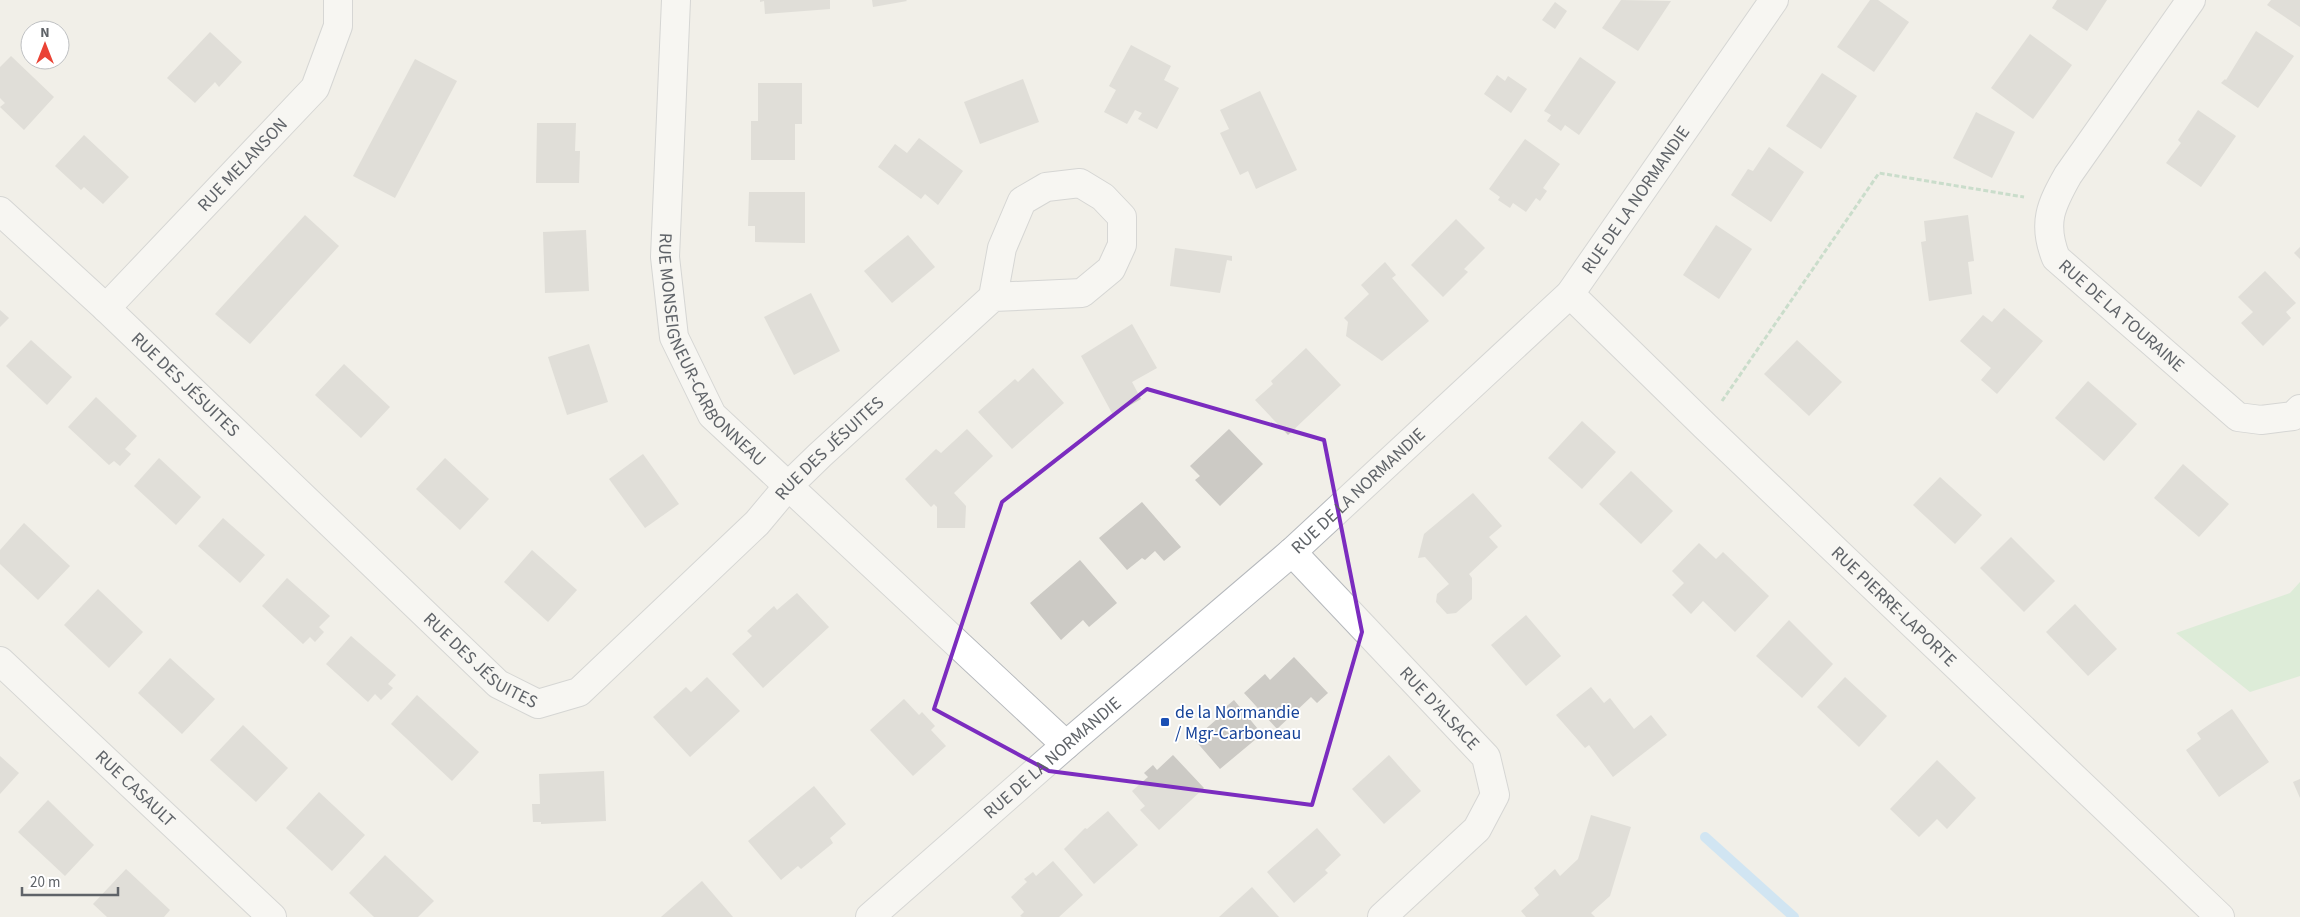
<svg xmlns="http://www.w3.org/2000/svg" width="2300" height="917" font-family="'Source Sans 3',sans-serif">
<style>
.green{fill:#c5e8c5}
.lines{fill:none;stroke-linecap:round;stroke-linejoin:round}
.stream{stroke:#aadaff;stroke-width:10}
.building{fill:#cccac5}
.minor-casing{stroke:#b5b8bc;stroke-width:30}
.path{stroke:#9cc7a9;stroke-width:3;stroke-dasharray:5 2.5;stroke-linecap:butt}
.minor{stroke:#fff;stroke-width:28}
.marked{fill:none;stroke:#7b2cbf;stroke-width:4;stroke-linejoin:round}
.transit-dot{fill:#1a4fb4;stroke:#fff;stroke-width:2}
.labels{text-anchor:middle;stroke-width:4;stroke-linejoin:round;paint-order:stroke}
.street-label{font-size:18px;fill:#5f6368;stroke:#fff}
.transit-label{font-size:18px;fill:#164399;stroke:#fff;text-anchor:start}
</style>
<rect width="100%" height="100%" fill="#f1efe8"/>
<path class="green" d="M2300 582V676L2250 692 2176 633 2290 593Z"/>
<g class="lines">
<path class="stream" d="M1705 837 1794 917"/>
</g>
<g class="building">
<path d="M760 0H830V9L765 14 764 1 760 2Z"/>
<path d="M872 0H906L907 1 873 7Z"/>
<path d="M1621 0 1671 1 1638 51 1602 28Z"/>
<path d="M1870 0H1878L1909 22 1874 72 1837 47Z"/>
<path d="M2057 0H2107L2087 31 2052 8Z"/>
<path d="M2271 0H2300V27L2267 5Z"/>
<path d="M1555 2 1567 11 1555 29 1542 20Z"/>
<path d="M2256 31 2294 56 2258 108 2221 83 2225 79 2226 80Z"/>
<path d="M210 32 242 62 219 87 215 82 195 103 167 78Z"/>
<path d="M2030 34 2072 65 2033 119 1991 88Z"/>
<path d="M1131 45 1171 66 1164 80 1179 88 1157 129 1138 119 1142 113 1135 110 1127 124 1104 112 1116 90 1109 86Z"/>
<path d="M11 56 54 97 24 130 0 107 5 103 0 98V67Z"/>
<path d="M1580 57 1616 82 1579 135 1565 125 1561 131 1547 121 1551 115 1544 111Z"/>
<path d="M415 59 457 81 395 198 353 176Z"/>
<path d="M1822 73 1857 96 1821 149 1786 126Z"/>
<path d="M1497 75 1505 81 1508 76 1527 89 1511 113 1484 94Z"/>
<path d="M1023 79 1039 122 980 144 964 102Z"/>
<path d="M758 83H802V124H795V160H751V121H758Z"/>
<path d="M1260 91 1297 170 1256 189 1248 171 1240 175 1220 133 1229 129 1220 110Z"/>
<path d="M2198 110 2236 136 2201 187 2166 163 2181 143 2178 140Z"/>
<path d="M1976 112 2015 132 1992 178 1953 158Z"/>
<path d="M537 123H576L575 151H580L579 183H536Z"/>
<path d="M84 135 129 177 103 204 84 187 81 190 55 166Z"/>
<path d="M919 138 963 171 938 205 925 194 921 199 878 167 895 144 907 153Z"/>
<path d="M1525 139 1560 164 1543 188 1547 191 1540 201 1536 198 1526 212 1513 203 1510 208 1498 200 1500 197 1489 189Z"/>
<path d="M1769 147 1804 172 1771 222 1731 195 1748 169 1753 171Z"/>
<path d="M749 192H805V243L755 242V226H748Z"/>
<path d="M305 215 339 246 250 344 215 314Z"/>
<path d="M1968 215 1974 261 1968 262 1972 294 1929 301 1921 242 1926 241 1924 221Z"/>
<path d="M1456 219 1485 248 1464 269 1468 272 1443 297 1411 265Z"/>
<path d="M1716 225 1752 249 1719 299 1683 275Z"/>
<path d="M586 230 589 291 545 293 543 232Z"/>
<path d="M908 235 935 267 892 303 864 271Z"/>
<path d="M2300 247V259L2294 253Z"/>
<path d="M1175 248 1232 256V261L1227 260 1220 293 1170 286Z"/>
<path d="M1385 262 1396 275 1392 278 1429 321 1382 361 1346 336 1348 322 1344 318 1369 294 1361 285Z"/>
<path d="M2265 271 2296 303 2286 312 2291 318 2263 346 2241 323 2253 312 2238 297Z"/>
<path d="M811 293 840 351 794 375 764 317Z"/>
<path d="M2004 308 2043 341 1997 394 1981 380 1991 368 1960 341 1983 315 1992 322Z"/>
<path d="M0 310 9 318 0 327Z"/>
<path d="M1132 324 1157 368 1132 382 1141 399 1113 415 1081 356Z"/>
<path d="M31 340 72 377 47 405 6 366Z"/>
<path d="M1797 340 1842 382 1809 416 1764 374Z"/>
<path d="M589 344 608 402 567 415 548 357Z"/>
<path d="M1306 348 1341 385 1288 435 1255 400 1273 384 1271 381Z"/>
<path d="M344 364 390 407 361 438 315 395Z"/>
<path d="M1033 368 1064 403 1012 449 978 412 1015 379 1018 382Z"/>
<path d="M2088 381 2137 424 2104 461 2055 418Z"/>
<path d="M96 397 137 436 125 449 131 454 120 466 114 461 109 465 68 427Z"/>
<path d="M1582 421 1616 452 1582 489 1548 458Z"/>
<path d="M967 429 993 456 954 493 966 506 965 528H937V507L934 504 931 507 905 479 936 449 941 453Z"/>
<path d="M1229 429 1263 464 1220 506 1195 480 1200 476 1190 466Z"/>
<path d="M643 454 679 504 645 528 609 479Z"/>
<path d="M159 458 201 497 176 525 134 486Z"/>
<path d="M445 458 489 499 460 530 416 489Z"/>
<path d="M2183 464 2229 504 2199 537 2154 498Z"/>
<path d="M1631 471 1673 511 1641 544 1599 504Z"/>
<path d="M1940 477 1982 515 1955 544 1913 505Z"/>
<path d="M1473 493 1502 526 1489 537 1498 547 1469 574 1472 578V599L1456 613 1447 614 1436 602 1437 594 1449 584 1425 557 1418 558 1424 534Z"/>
<path d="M1142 502 1181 547 1164 561 1155 551 1145 560 1142 558 1127 570 1099 538Z"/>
<path d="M223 518 265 555 240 583 198 546Z"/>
<path d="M24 523 70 566 38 600 0 564V550Z"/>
<path d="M2011 537 2055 581 2024 612 1980 568Z"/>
<path d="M1699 543 1716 559 1723 552 1769 596 1735 632 1703 601 1691 614 1672 595 1684 583 1672 571Z"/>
<path d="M532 550 577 590 548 622 504 582Z"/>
<path d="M1080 560 1117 603 1089 627 1083 620 1061 640 1030 603Z"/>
<path d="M287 578 330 616 319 627 324 632 315 642 310 637 303 644 262 606Z"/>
<path d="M98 589 143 632 109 668 64 625Z"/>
<path d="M797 593 829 627 763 688 732 654 752 636 747 631 774 606 777 610Z"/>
<path d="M2075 604 2117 649 2088 676 2046 632Z"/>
<path d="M1526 615 1561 656 1526 686 1491 645Z"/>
<path d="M1789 620 1833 664 1802 698 1756 656Z"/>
<path d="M351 636 396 675 388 684 393 688 381 700 375 694 368 702 326 664Z"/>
<path d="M1294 657 1328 693 1317 703 1311 697 1277 729 1244 693 1265 674 1270 680Z"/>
<path d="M170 658 215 699 182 734 138 693Z"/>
<path d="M707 677 740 711 690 757 653 717 686 687 691 692Z"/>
<path d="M1845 677 1887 716 1859 747 1817 707Z"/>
<path d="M1591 687 1604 703 1610 698 1634 729 1651 715 1667 735 1613 777 1589 745 1585 748 1556 715Z"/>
<path d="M417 695 479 752 452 781 391 724Z"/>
<path d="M904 699 919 715 922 712 935 726 931 730 946 746 913 776 870 730Z"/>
<path d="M1234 700 1262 734 1220 769 1194 739 1217 719 1215 716Z"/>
<path d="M2232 709 2269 762 2219 797 2186 750 2201 739 2197 733Z"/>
<path d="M243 725 288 768 256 802 210 760Z"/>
<path d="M1173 755 1204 788 1159 830 1140 810 1145 806 1132 791 1148 777 1144 773 1153 765 1157 770Z"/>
<path d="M1389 755 1421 791 1384 824 1352 789Z"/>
<path d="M0 756 19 773 0 794Z"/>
<path d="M1937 760 1976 798 1947 829 1937 819 1919 837 1890 809Z"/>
<path d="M604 771 606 821 541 824V822H533L532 804H540L539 774Z"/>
<path d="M2300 779V798L2293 782Z"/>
<path d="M814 786 846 824 830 838 833 843 801 869 798 866 781 880 748 841Z"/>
<path d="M319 792 365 835 332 871 286 828Z"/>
<path d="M48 800 94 845 65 876 18 832Z"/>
<path d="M1108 811 1138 845 1094 884 1064 849 1085 828 1087 829Z"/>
<path d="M1591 815 1631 827 1610 896 1591 913 1595 917H1526L1521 911 1539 895 1534 888 1555 869 1560 876 1578 859Z"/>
<path d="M1317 828 1341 855 1325 870 1328 873 1294 903 1267 872Z"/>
<path d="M385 855 434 901 418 917H374L349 893Z"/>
<path d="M1053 861 1083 895 1059 917H1022L1020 916 1024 912 1011 897 1027 882 1024 879 1033 872 1036 876Z"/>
<path d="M126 869 170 910 164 917H107L93 904Z"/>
<path d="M702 881 733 917H661Z"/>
<path d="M1252 887 1279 917H1219Z"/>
</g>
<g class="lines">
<g class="minor-casing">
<g id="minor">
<path id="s1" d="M676 0 665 257 674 337 712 415 1066 745"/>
<path id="s2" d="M2191 0 2068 175C2051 205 2042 223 2056 258L2238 417 2261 420 2293 416 2300 409"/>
<path id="s3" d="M0 211 106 308 498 684 538 704 579 692 757 523 788 486 820 455 993 297 1082 293 1111 269 1122 245V217L1103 197 1080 183 1046 187 1022 201 1002 248 993 297"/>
<path id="s4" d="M1570 294 1705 426 2220 917"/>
<path id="s5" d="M106 308 315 88 338 26V0"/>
<path id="s6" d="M1292 552 1486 757 1495 795 1477 829 1382 917"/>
<path id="s7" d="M0 661 272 917"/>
<path id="s8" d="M870 917 1066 745 1292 552 1570 294 1774 0"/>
</g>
</g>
<path class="path" d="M1722 401 1879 173 2024 197"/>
<use href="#minor" class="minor"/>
</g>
<path d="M0 0H2300V917H0ZM1147 389 1324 440 1362 632 1312 805 1049 771 934 709 1002 502Z" fill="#f1efe8" fill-opacity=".55" fill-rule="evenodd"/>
<path class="marked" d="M1147 389 1324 440 1362 632 1312 805 1049 771 934 709 1002 502Z"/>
<rect class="transit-dot" x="1160" y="717" width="10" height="10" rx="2.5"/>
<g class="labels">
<g class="street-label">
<text dy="6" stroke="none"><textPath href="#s5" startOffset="198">RUE MELANSON</textPath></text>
<text dy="6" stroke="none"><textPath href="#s8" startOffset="1052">RUE DE LA NORMANDIE</textPath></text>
<text dy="6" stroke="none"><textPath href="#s2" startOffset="389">RUE DE LA TOURAINE</textPath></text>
<text dy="6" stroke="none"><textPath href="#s1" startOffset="364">RUE MONSEIGNEUR-CARBONNEAU</textPath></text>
<text dy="6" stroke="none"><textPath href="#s3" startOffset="254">RUE DES JÉSUITES</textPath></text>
<text dy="6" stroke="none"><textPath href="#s3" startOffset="1124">RUE DES JÉSUITES</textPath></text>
<text dy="6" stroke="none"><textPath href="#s8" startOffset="648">RUE DE LA NORMANDIE</textPath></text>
<text dy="6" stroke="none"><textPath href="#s4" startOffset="450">RUE PIERRE-LAPORTE</textPath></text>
<text dy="6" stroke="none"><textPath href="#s3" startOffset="659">RUE DES JÉSUITES</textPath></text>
<text dy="6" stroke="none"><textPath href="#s6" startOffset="215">RUE D'ALSACE</textPath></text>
<text dy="6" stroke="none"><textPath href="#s8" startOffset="242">RUE DE LA NORMANDIE</textPath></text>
<text dy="6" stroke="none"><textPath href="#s7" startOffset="186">RUE CASAULT</textPath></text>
</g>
<g class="transit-label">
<text x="1175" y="718">de la Normandie<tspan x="1175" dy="21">/ Mgr-Carboneau</tspan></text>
</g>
</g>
<g transform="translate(45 45)"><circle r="24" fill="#ffffff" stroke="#bfc1c3"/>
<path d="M0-4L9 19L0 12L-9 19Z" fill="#ea4335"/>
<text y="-8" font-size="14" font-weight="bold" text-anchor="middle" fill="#5f6368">N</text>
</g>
<path d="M22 887v8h96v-8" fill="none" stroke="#5f6368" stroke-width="2.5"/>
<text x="30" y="887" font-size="15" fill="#5f6368" stroke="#ffffff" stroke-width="4" paint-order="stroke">20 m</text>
</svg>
